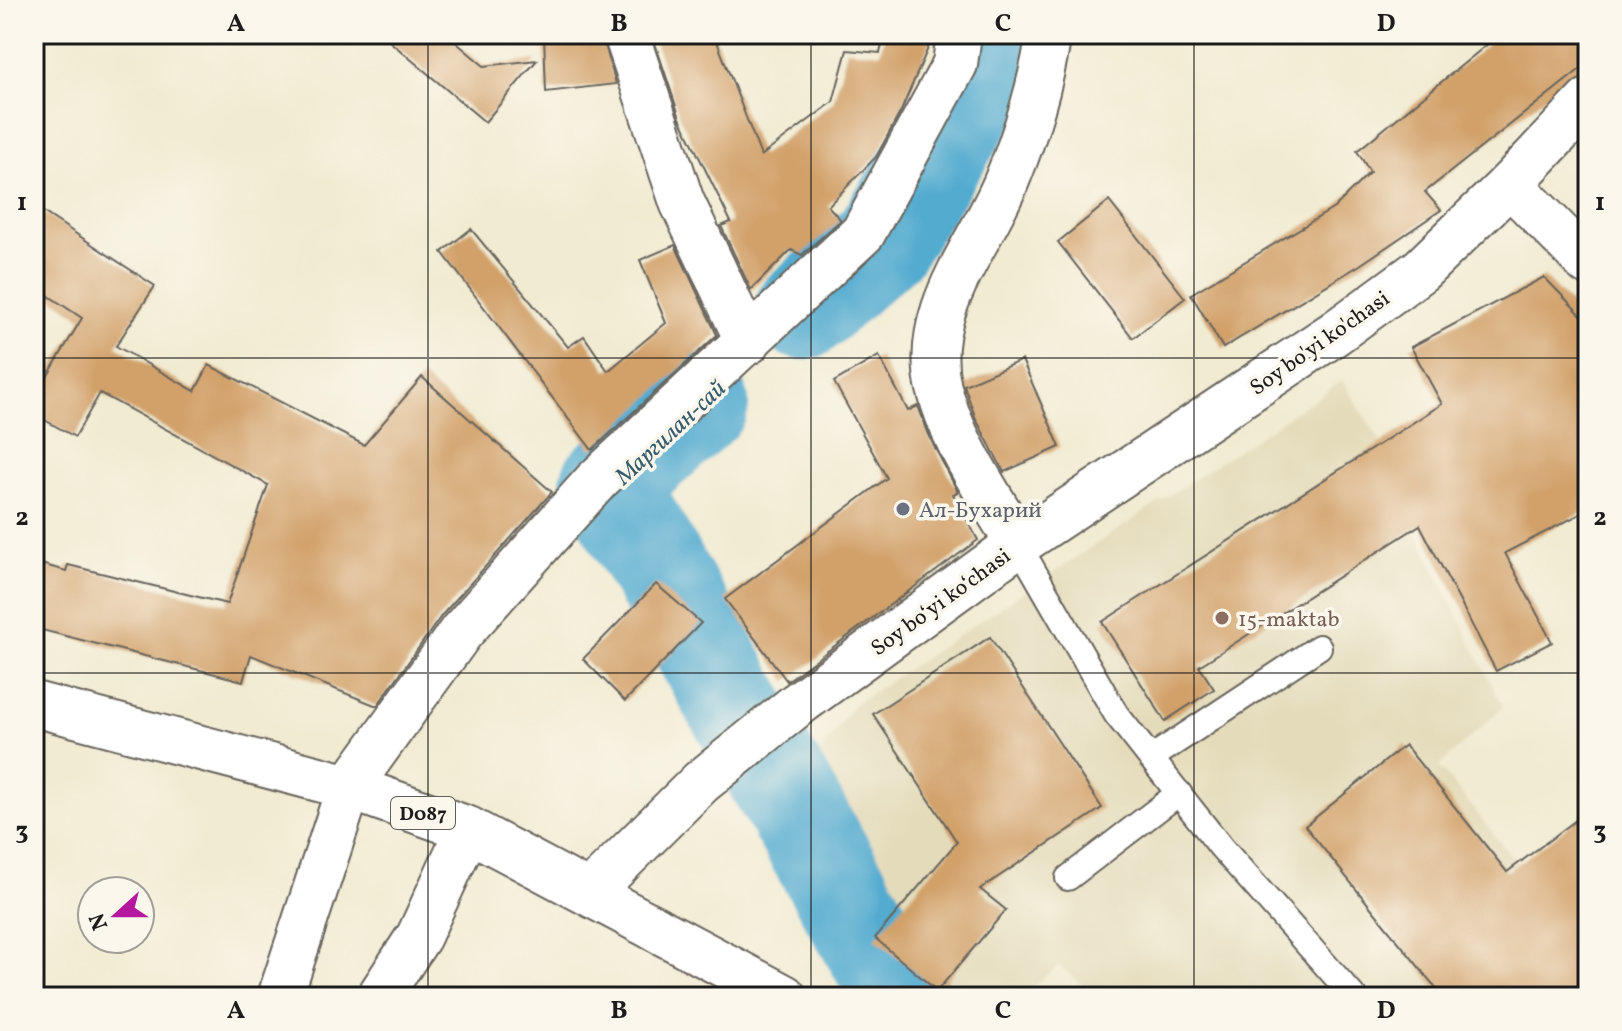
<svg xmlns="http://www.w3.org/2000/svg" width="1622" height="1031" font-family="Vollkorn,serif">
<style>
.built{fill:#e4dbba}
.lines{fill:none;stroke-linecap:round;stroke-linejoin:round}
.river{stroke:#53abd0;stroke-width:98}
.building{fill:#d2a16a}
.lane-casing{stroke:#67645c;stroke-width:28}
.street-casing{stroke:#67645c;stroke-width:48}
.primary-casing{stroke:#67645c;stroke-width:48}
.lane{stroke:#fff;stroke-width:24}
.street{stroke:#fff;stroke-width:44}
.primary{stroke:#fff;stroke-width:44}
.grid{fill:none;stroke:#1c1c1c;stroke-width:2;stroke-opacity:0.55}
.worship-dot{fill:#6b7280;stroke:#fbf7ec;stroke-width:3}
.education-dot{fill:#8d6e63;stroke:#fbf7ec;stroke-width:3}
.labels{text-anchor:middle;stroke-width:7;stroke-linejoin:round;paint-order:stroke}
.shield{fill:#fbf7ec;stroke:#5f5e5a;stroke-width:2}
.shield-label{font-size:20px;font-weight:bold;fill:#1c1c1c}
.street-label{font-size:22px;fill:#1c1c1c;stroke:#fbf7ec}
.worship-label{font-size:22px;fill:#5b616d;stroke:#fbf7ec;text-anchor:start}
.education-label{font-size:22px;fill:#785e54;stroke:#fbf7ec;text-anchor:start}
.water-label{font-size:24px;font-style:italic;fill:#355c6d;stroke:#fbf7ec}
.neatline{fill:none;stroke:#1c1c1c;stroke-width:3}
.grid-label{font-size:26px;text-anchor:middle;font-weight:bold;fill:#1c1c1c}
</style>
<rect width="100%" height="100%" fill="#fbf7ec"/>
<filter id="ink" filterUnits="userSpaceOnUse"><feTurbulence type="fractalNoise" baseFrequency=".0125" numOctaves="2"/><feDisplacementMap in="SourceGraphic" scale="16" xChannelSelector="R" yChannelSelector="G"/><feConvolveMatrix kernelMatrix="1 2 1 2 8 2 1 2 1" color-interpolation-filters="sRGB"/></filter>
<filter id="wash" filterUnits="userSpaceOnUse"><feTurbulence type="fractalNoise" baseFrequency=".006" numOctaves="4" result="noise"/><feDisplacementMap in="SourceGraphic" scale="32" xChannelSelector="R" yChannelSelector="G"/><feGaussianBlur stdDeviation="1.8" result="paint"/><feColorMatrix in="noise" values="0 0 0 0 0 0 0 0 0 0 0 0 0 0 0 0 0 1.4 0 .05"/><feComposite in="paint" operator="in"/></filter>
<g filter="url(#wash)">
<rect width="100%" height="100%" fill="#f1ebd2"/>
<path class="built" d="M1342 381 1432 520 1416 532 1503 707 1439 766 1588 952V997H1096L1059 965 1021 997H970L764 829 855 704Z"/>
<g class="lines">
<g class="river">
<path d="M803 311 881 242 991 68 995 34"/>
<path d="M700 403 609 484 902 997"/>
</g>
</g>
<g id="blocks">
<g class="building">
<path d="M381 34H446L484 66 537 60 485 122Z"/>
<path d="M544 34H602L616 84 546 92Z"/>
<path d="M652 34H714L761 156 833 102 847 50 880 53 885 34H934L901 111 876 157 828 206 841 220 802 255 791 250 751 290 721 226 731 222 680 118Z"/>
<path d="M1500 34H1588V63L1425 192 1441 210 1360 265 1223 348 1191 294 1334 208 1370 172 1357 151Z"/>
<path d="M1109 201 1185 298 1133 338 1058 242Z"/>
<path d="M34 206 155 286 116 346 195 391 209 365 364 445 422 377 552 492 442 615 377 706 251 655 243 681 34 628V562L66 571 68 565 227 604 268 485 100 393 75 437 34 414V399L82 318 34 286Z"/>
<path d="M471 229 568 347 584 336 608 371 666 323 640 260 675 245 717 335 592 450 442 252Z"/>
<path d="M1544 277 1588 322V510L1505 553 1552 642 1496 671 1420 525 1199 666 1214 689 1165 721 1102 622 1442 404 1411 347Z"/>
<path d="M879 356 908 411 918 406 931 440 958 492 953 494 978 540 787 681 725 599 887 478 834 382Z"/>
<path d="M1022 360 1060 447 1004 472 976 419 964 385Z"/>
<path d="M656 584 701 623 625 701 583 659Z"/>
<path d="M990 637 1102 808 980 889 1006 910 937 991 875 938 957 842 873 714Z"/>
<path d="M1405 745 1507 872 1588 811V997H1443L1305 826Z"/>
</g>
</g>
</g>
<g filter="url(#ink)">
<use href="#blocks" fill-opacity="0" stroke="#67645c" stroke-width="2"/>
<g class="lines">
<g class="lane-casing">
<g id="lane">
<path d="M1018 544 1116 714 1221 847 1354 997"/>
<path d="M1151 758 1319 647"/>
<path d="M1068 878 1179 793"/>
</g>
</g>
<g class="street-casing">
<g id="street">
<path d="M626 34 682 202 748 342"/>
<path d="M1510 184 1588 263"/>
<path d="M1018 544 1335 333 1421 270 1510 184 1588 101"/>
<path d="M589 893 701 782 798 704 1018 544C989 494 953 444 939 388 920 310 980 247 1007 180 1026 134 1041 83 1049 34"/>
<path d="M280 997 349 787 461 632 597 480 863 233 955 64 959 34"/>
<path d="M379 997 419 936 468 829"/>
</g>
</g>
<g class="primary-casing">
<path id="primary" d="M34 704 349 787 468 829 784 997"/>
</g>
<use href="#lane" class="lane"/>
<use href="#street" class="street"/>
<use href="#primary" class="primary"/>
</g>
</g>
<path class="grid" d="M428 34V997M811 34V997M1194 34V997M34 358H1588M34 673H1588"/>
<circle class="worship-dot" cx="903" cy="509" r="8"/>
<circle class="education-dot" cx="1222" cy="618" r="8"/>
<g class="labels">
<rect class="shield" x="391" y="797" width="64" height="32" rx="6"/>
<g class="shield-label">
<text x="423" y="820">D087</text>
</g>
<g class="street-label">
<text transform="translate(1319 342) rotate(-35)" y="8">Soy bo'yi ko'chasi</text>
<text transform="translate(940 601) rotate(-36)" y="8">Soy boʻyi koʻchasi</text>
</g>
<g class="worship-label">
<text x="919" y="517">Ал-Бухарий</text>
</g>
<g class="education-label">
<text x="1238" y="626">15-maktab</text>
</g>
<g class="water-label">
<text transform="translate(670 432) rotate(-43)" y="8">Маргилан-сай</text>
</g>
</g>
<rect width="1622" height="1031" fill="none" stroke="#fbf7ec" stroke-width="88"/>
<g transform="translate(116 915) rotate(249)"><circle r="38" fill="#fbf7ec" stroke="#a29f99" stroke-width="2"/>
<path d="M0-6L14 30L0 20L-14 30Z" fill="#b5179e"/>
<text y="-12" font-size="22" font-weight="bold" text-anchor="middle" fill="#1c1c1c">N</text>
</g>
<rect x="44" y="44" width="1534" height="943" class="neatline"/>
<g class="grid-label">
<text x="236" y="31">A</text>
<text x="619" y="31">B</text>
<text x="1003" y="31">C</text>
<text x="1386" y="31">D</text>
<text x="22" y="210">1</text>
<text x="1600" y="210">1</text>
<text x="22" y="525">2</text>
<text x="1600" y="525">2</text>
<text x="22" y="839">3</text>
<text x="1600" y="839">3</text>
<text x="236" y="1018">A</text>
<text x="619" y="1018">B</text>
<text x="1003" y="1018">C</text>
<text x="1386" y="1018">D</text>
</g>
</svg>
